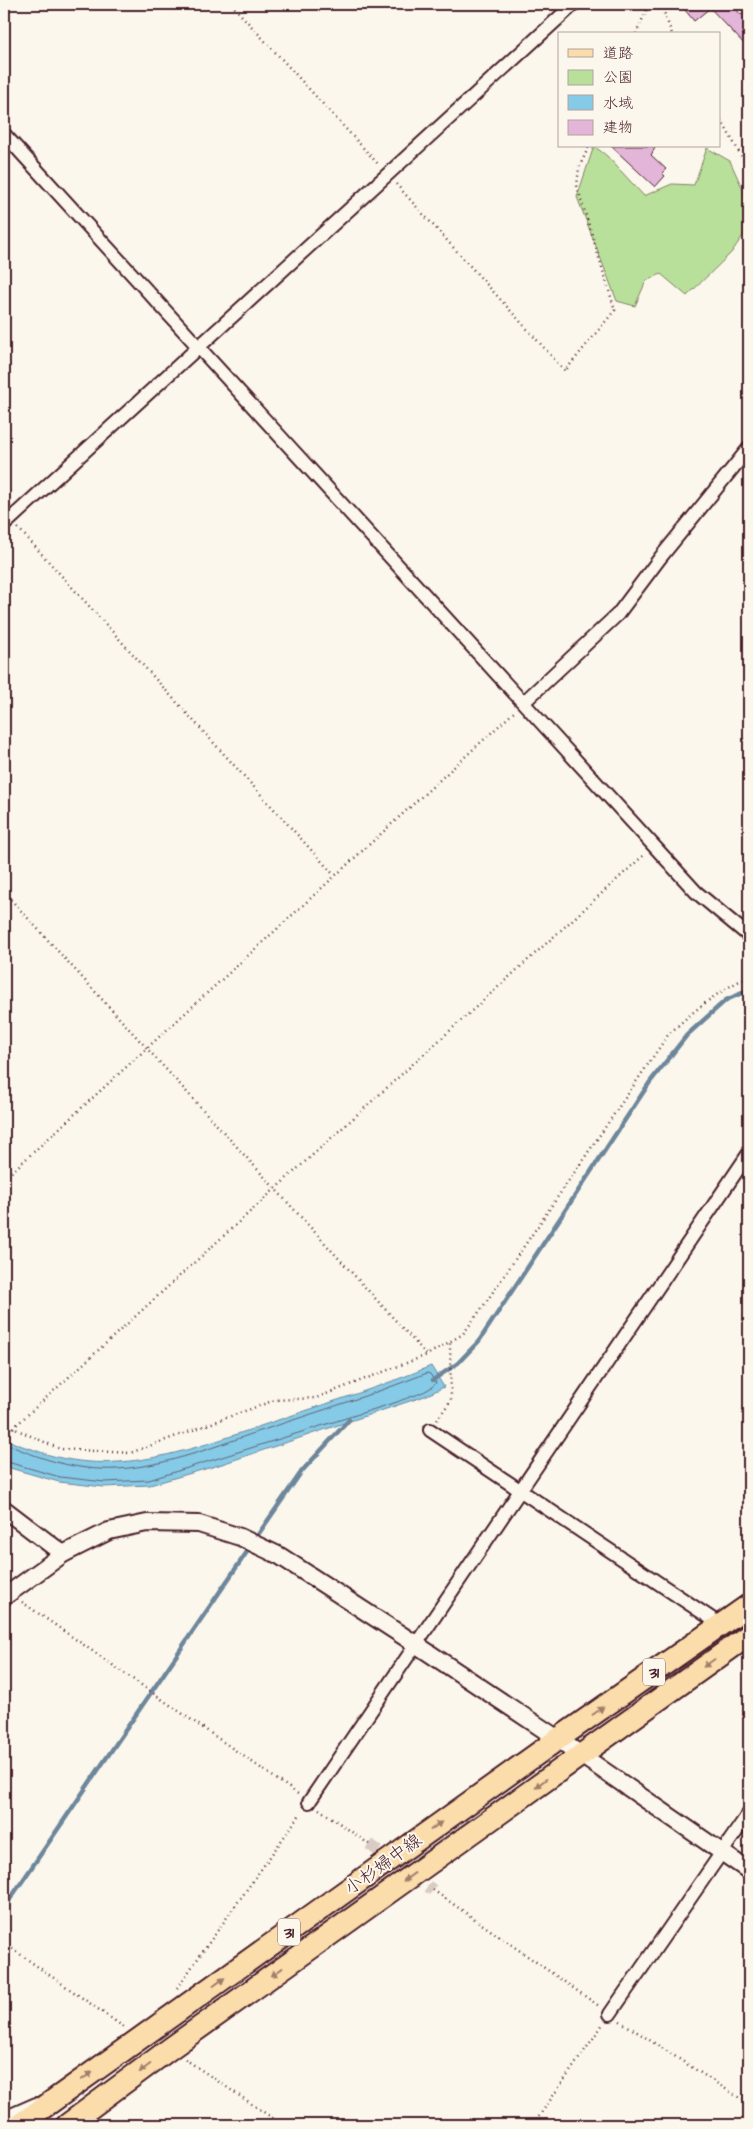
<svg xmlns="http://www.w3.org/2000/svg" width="753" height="2129" font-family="'Architects Daughter','Klee One',sans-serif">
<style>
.green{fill:#b9e09b;stroke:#828063}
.water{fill:#85cae6;stroke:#6d869b}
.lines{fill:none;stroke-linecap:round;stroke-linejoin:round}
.shore{stroke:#626376;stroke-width:1}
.stream{stroke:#6d869b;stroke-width:4.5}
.building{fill:#e2b5d9;stroke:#4a1f2b}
.minor-tunnel{stroke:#d8ccc5;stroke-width:12;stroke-dasharray:12 6;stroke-linecap:butt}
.minor-casing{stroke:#4a1f2b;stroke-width:16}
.tertiary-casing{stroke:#4a1f2b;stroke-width:20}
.primary-casing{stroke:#4a1f2b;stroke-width:25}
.path{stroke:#4a1f2b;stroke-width:2.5;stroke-dasharray:1 4;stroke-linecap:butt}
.minor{stroke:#fbf7ec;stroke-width:12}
.tertiary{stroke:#fbf7ec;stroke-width:16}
.primary{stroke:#faddab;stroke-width:21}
.oneway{fill:#a27e6b}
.labels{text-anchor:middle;stroke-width:4;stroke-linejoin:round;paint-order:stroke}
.shield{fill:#fbf7ec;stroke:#7f6065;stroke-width:1}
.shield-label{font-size:16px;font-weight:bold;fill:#4a1f2b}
.street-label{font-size:18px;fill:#4a1f2b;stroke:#fbf7ec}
</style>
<rect width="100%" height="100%" fill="#fbf7ec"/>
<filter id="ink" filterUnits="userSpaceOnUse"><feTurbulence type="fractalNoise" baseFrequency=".02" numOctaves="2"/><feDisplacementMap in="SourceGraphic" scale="10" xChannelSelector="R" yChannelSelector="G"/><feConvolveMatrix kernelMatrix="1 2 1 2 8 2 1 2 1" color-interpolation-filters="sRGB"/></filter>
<g filter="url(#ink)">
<path class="green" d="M594 146 607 156 644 196 672 184 694 185 707 148 730 161 749 203V227L731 253 687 296 661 274 646 281 635 306 617 301 577 197Z"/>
<path class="water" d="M431 1366 444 1387 425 1396 219 1465 150 1485 104 1487 59 1482 10 1468 4 1464V1437C12 1443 22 1446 32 1449 117 1483 203 1445 284 1418 334 1401 383 1386 431 1366Z"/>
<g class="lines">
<path class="shore" d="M4 1443C41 1459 76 1471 117 1469 169 1466 218 1445 266 1429 320 1411 374 1394 427 1373L430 1374 436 1383C428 1393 408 1397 397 1402L149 1480 105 1482 60 1477 4 1461"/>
<g class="stream">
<path d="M433 1380 458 1363 479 1341 650 1082 687 1035 726 1000 749 990"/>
<path d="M255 1539 302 1471 349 1420"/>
<path d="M4 1908 251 1546"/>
</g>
</g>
<g class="building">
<path d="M680 4H732L741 15 749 8V49L710 8 694 21Z"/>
<path d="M611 146H656L651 155 666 169 662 173 665 176 655 187Z"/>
</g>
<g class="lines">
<path class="minor-tunnel" d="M369 1844 433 1890"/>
<g class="minor-casing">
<g id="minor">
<path d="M4 134 696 892 749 936"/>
<path d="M4 525 574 4"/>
<path d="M524 702 618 614 660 558 749 448"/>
<path d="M430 1430 721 1625"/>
<path d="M309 1802 749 1153"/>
<path d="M610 2014 749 1813"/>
<path d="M4 2118 36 2104"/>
</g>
</g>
<g class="tertiary-casing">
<g id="tertiary">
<path d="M4 1509 63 1554"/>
<path d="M4 1597 63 1554 109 1531 147 1523 199 1524 240 1537 280 1556 417 1645 558 1739 749 1871"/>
</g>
</g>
<g class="primary-casing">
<g id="primary">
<path d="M19 2125 558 1739 749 1605"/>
<path d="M67 2125 171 2048 749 1635"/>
</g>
</g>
<g class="path">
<path d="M231 4 379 165"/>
<path d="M661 4 672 34"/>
<path d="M636 34 649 4"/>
<path d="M719 116 749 170"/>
<path d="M396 184 565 371 615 310 577 186 579 168 589 146"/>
<path d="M18 528 334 875"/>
<path d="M4 892 427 1355"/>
<path d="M4 1179 514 712"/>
<path d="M437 1420 451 1400 450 1343"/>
<path d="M4 1421 13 1428 60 1449 130 1453 275 1400 316 1398 427 1355 463 1334 482 1308 668 1035C694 1010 717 992 749 976"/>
<path d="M13 1428 275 1189 644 855"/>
<path d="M22 1602 298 1794"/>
<path d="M319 1809 369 1844"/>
<path d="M433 1890 599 2006"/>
<path d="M4 1943 125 2028"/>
<path d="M177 1988 301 1813"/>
<path d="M620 2021 749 2104"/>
<path d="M185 2059 283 2125"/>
<path d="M533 2125 603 2024"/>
</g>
<use href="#minor" class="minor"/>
<use href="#tertiary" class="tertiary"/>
<use href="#primary" class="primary"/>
</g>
<defs><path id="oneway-solid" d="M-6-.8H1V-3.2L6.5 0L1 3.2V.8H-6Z" transform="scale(1.25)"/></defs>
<g class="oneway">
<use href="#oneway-solid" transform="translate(709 1663) rotate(145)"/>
<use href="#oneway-solid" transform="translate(598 1711) rotate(-35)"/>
<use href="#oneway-solid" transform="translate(541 1783) rotate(144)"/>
<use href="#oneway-solid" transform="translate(436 1826) rotate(-36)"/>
<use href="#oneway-solid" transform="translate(409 1877) rotate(144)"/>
<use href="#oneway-solid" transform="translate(277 1972) rotate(144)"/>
<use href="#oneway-solid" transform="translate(219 1982) rotate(-36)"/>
<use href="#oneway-solid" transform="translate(145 2068) rotate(143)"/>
<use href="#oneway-solid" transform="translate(87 2076) rotate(-35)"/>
</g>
</g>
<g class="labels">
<g class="shield">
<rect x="643" y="1658.5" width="22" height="27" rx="4"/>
<rect x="278" y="1918.5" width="22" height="27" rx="4"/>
</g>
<g class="shield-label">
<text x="654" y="1678">31</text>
<text x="289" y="1938">31</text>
</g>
<g class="street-label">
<text transform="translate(383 1864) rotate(-36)" y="6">小杉婦中線</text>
</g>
</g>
<rect width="753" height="2129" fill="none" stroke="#fbf7ec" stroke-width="20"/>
<rect x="10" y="10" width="733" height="2109" fill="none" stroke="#4a1f2b" stroke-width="2" filter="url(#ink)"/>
<rect x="558" y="32" width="162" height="115" fill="#fbf7ec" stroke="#b4a19f"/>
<rect x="568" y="49" width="25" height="8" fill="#faddab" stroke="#b4a19f"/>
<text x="603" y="58" font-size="15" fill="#4a1f2b">道路</text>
<rect x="568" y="70" width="25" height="15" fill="#b9e09b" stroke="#b4a19f"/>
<text x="603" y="82" font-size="15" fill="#4a1f2b">公園</text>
<rect x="568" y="95" width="25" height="15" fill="#85cae6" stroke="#b4a19f"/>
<text x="603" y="108" font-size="15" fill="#4a1f2b">水域</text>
<rect x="568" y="120" width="25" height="15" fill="#e2b5d9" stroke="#b4a19f"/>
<text x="603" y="132" font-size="15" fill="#4a1f2b">建物</text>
</svg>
